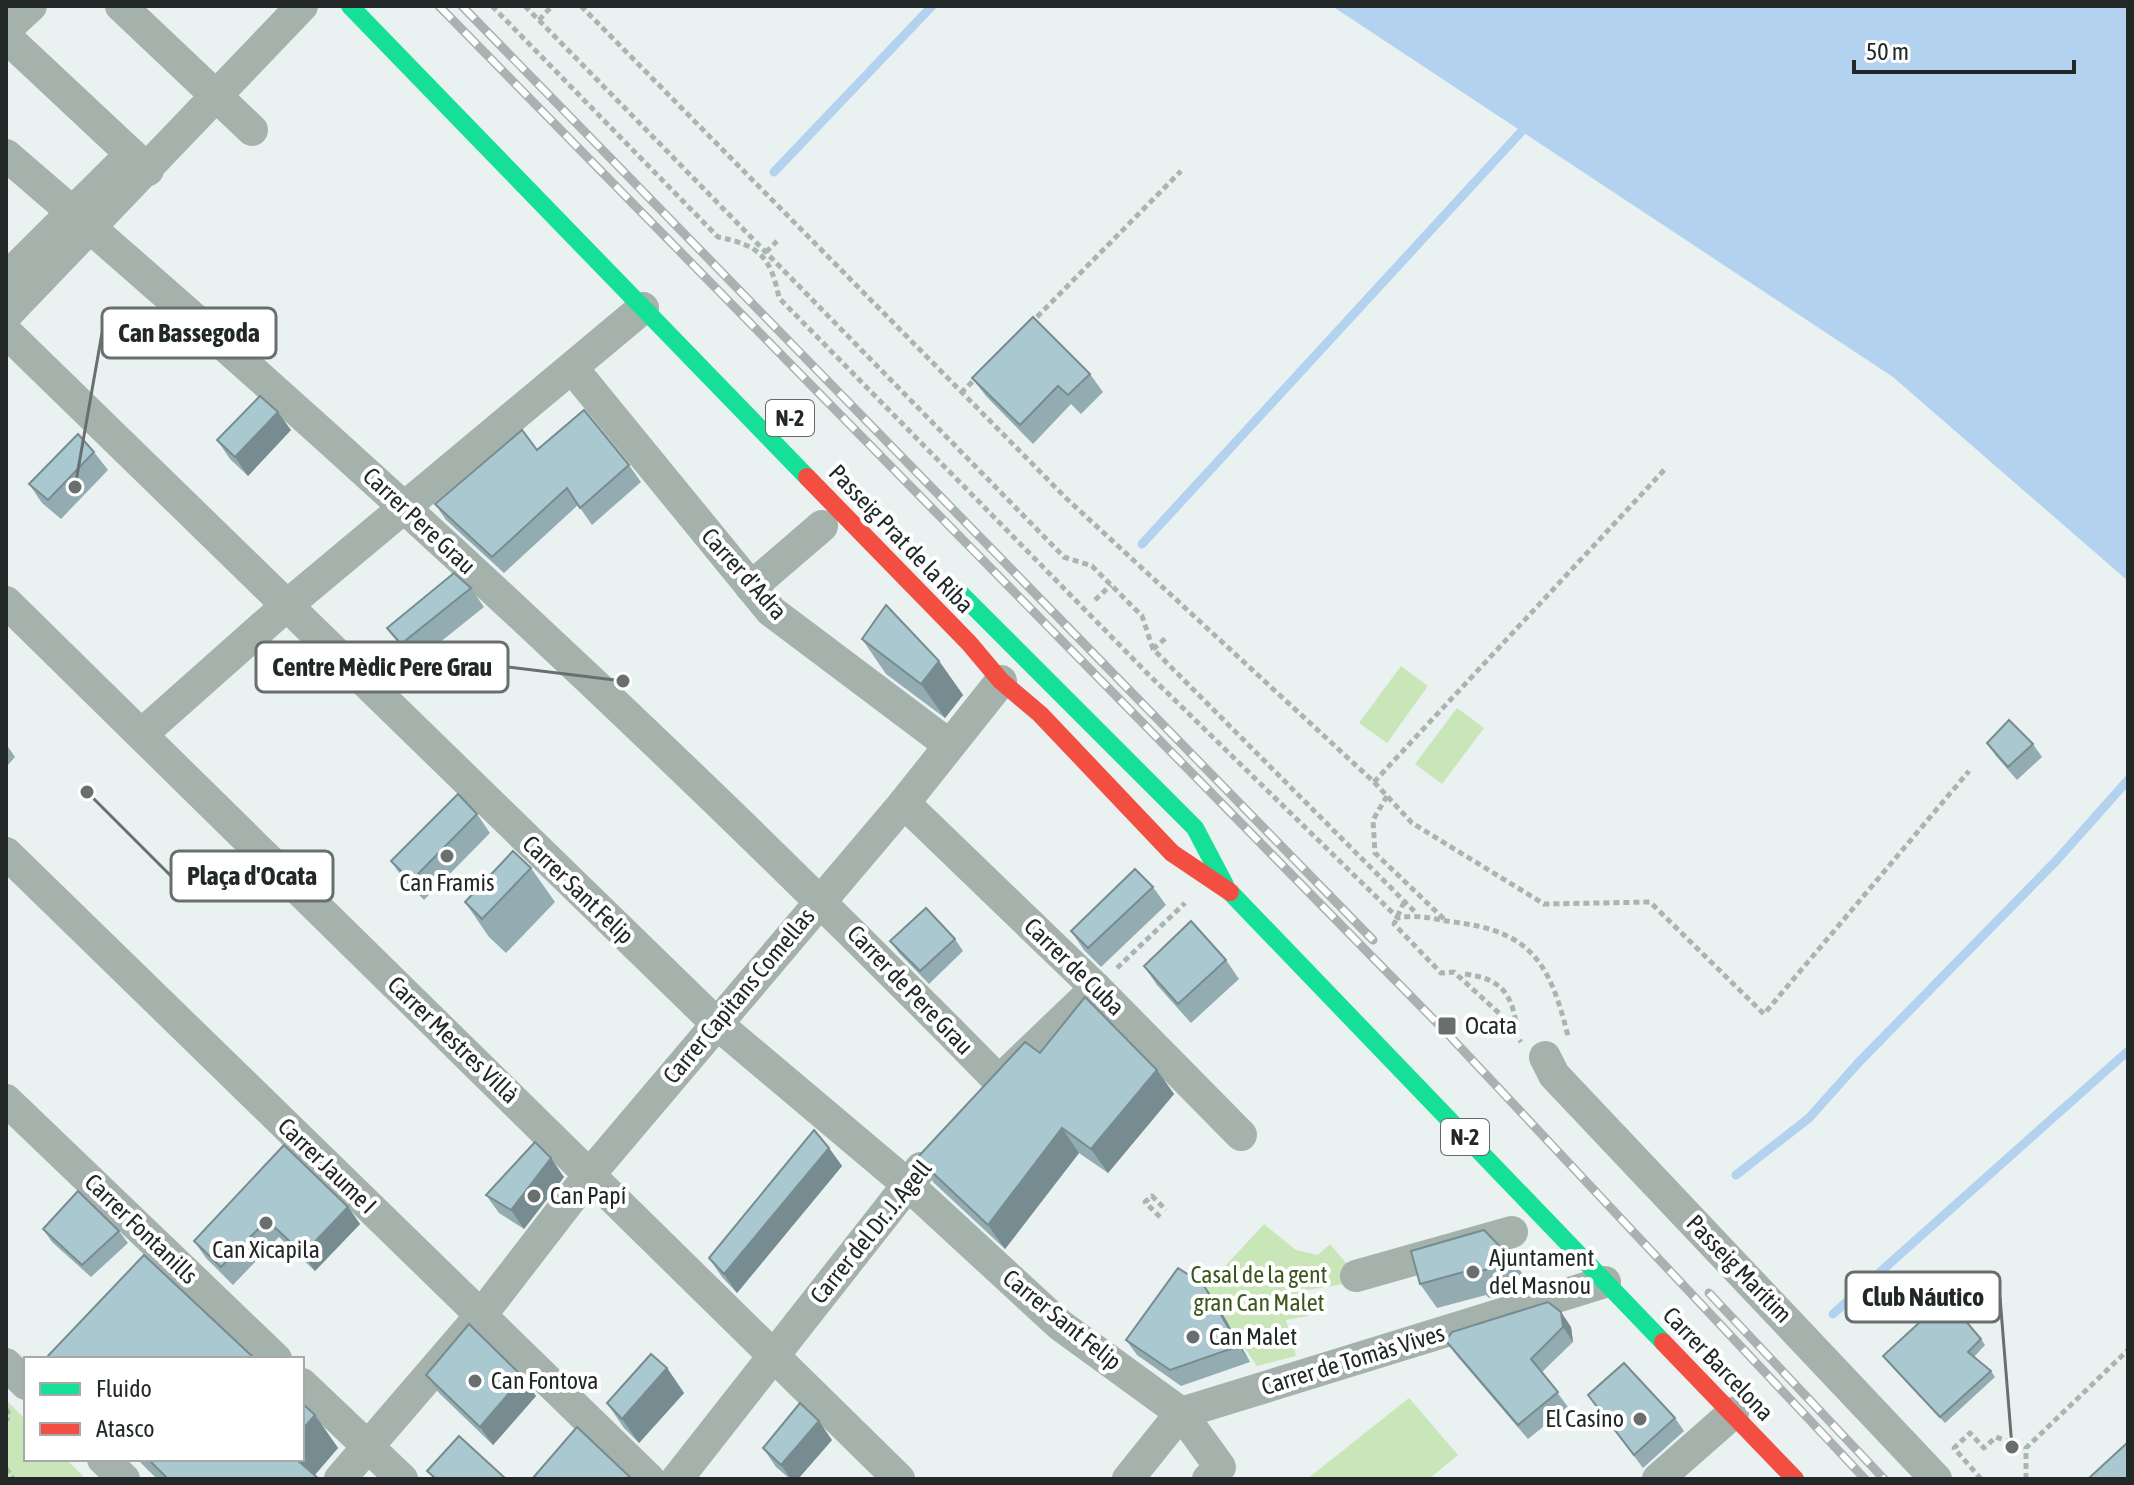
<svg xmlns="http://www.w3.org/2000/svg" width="2134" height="1485" font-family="'Asap Condensed',sans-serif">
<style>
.green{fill:#c8e6b7}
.water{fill:#b3d2f0}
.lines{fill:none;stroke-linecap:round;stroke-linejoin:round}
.stream{stroke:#b3d2f0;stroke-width:9}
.path{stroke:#aab5b0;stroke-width:5;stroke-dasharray:6 4;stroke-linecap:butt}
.street{stroke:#a4b2ab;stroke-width:32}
.fast{stroke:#16e098;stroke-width:18}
.jam{stroke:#f24e42;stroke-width:18}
.rail-casing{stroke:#a9b2b0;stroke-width:9}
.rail{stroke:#fff;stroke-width:6;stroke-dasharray:18;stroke-linecap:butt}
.wall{fill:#92acb2}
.shaded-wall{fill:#778c91}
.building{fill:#aac8cf;stroke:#778c91;stroke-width:2}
.poi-dot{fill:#686f6e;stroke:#fff;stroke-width:3}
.labels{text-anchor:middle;stroke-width:8;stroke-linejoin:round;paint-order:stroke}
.shield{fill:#fff;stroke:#646868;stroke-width:2}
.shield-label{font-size:22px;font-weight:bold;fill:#222828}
.street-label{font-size:24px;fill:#222828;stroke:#fff}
.poi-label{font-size:24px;fill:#222828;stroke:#fff;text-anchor:start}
.park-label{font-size:24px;fill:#3a581d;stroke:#fff}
.leader{fill:none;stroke:#686f6e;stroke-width:3}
.callout-dot{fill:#686f6e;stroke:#fff;stroke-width:3}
.callout{fill:#fff;stroke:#686f6e;stroke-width:3}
.callout-label{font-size:26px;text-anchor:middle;font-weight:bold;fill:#222828}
</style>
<rect width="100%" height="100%" fill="#eaf2f1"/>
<g class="green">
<path d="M1401 666 1428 686 1387 743 1359 723Z"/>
<path d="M1457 708 1484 728 1442 784 1415 764Z"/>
<path d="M1264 1224 1296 1250 1318 1255 1330 1244 1361 1281 1301 1291 1308 1316 1286 1320 1296 1356 1257 1366 1204 1289Z"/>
<path d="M1409 1398 1458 1455 1429 1479H1307Z"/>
<path d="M6 1400 26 1420V1459H66L86 1479H6Z"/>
</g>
<path class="water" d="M1332 6H2128V581L1893 377Z"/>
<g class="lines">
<g class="stream">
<path d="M774 172 932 6"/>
<path d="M1142 544 1521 132"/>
<path d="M1736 1175 1809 1118 1859 1062 2056 861 2128 780"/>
<path d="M1833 1314 2128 1051"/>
</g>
<g class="path">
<path d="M492 6 718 237C759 245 771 257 779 298L1147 673 1398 918C1419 914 1433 919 1453 922 1532 931 1550 964 1568 1036"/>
<path d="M525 6 1064 557 1092 566 1142 616 1153 649 1417 914"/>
<path d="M581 6 1067 499 1374 782 1412 823 1544 904 1650 902 1764 1014 1969 771"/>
<path d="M539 20 552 6"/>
<path d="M766 252 777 241"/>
<path d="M1030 324 1181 171"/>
<path d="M961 393 978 376"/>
<path d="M1095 600 1111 585"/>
<path d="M1153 649 1167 637"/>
<path d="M1374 782 1666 468"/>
<path d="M1387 796 1373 820 1375 853 1444 919"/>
<path d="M1404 902 1394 924 1441 973 1454 972 1500 1014 1521 1042"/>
<path d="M1117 968 1185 903"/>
<path d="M1465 974C1505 979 1513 997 1518 1035"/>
<path d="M1160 1217 1145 1202 1152 1196 1166 1210"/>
<path d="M6 1409 10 1416 6 1420"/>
<path d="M6 1468 13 1479"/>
<path d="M1981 1479 1954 1448 1970 1433 1984 1448 1996 1437 2025 1448"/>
<path d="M2026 1479V1448L2128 1350"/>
</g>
<g class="street">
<path d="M121 6 252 130"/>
<path d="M6 29 31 6"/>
<path d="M6 37 131 154"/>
<path d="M6 155C350 450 682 758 999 1081"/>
<path d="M6 278 131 154 148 170"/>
<path d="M6 315 302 6"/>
<path d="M6 332 716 1023 907 1184 1060 1325 1181 1413 1220 1467 1208 1479"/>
<path d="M573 369 771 611 948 744"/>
<path d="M751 587 822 526"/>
<path d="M6 602 899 1479"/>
<path d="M142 734 285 607 643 308"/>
<path d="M904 803 1096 988 1241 1135"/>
<path d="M6 853 649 1479"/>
<path d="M1545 1057 1554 1075 1936 1479"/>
<path d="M1003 1077 1096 988"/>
<path d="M6 1100 276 1359"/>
<path d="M1356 1276 1512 1232"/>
<path d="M6 1364 26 1384"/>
<path d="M302 1384 402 1479"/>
<path d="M103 1459 124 1479"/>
<path d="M340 1479 482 1314 590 1174 904 803 1001 681"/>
<path d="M677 1479 921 1168"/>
<path d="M1128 1479 1181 1413 1605 1282"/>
<path d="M1658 1479 1733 1413"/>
</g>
<g class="fast">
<path d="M350 6 807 477"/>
<path d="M961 594 1195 828 1225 885"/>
<path d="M1230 892 1663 1342"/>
</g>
<g class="jam">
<path d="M807 477 969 643 1001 681 1040 714 1172 853 1230 892"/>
<path d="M1663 1342 1795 1479"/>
</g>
<g class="rail-casing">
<g id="rail">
<path d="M439 6 1444 1030 1865 1479"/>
<path d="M462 6 1373 940"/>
<path d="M1709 1293 1884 1479"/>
</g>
</g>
<use href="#rail" class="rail"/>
</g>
<g class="wall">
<path d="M1090 374 1103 392 1081 414 1071 404 1033 444 986 396 972 378Z"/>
<path d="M291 430 248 476 230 459 217 440Z"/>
<path d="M537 450 629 465 641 482 592 525 578 505 504 573 446 520 435 504Z"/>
<path d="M94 452 108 470 61 519 42 503 29 484Z"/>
<path d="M471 588 484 607 414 663 387 628Z"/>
<path d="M862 639 939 661 963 695 945 718 886 674Z"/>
<path d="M1987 743 2033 744 2042 757 2017 780 1996 756Z"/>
<path d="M6 744 15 757 6 767Z"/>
<path d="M477 814 490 833 424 900 404 880 391 861Z"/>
<path d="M531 868 555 902 506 953 489 937 465 902Z"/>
<path d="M1153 887 1166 905 1101 967 1084 950 1071 931Z"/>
<path d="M955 939 963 951 929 984 899 953 890 941Z"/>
<path d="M1226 960 1239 979 1191 1023 1157 985 1144 966Z"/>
<path d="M1040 1053 1157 1070 1174 1094 1108 1173 1079 1153 1005 1249 934 1183 917 1158Z"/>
<path d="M284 1145 348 1207 360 1224 315 1271 279 1237 233 1285 206 1258 194 1241Z"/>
<path d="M829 1148 842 1166 737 1293 722 1277 709 1258Z"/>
<path d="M564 1177 524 1229 499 1213 486 1195Z"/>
<path d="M43 1229 119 1231 128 1243 91 1277 52 1242Z"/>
<path d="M1512 1259 1529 1283 1522 1285 1523 1287 1489 1298 1486 1295 1437 1308 1420 1284Z"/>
<path d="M1203 1284 1214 1299 1250 1362 1181 1386 1137 1355 1126 1340Z"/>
<path d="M1561 1312 1571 1327 1573 1342 1542 1372 1568 1407 1528 1439 1457 1356 1446 1341Z"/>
<path d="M1981 1339 1985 1345 1974 1357 1991 1371 1995 1377 1945 1423 1888 1362 1883 1356Z"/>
<path d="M667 1368 684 1393 639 1443 624 1428 607 1403Z"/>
<path d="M426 1375 536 1396 493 1445 439 1393Z"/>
<path d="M1588 1395 1675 1418 1684 1431 1643 1468Z"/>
<path d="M315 1415 338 1448 315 1475 319 1479H157L137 1459H302Z"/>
<path d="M832 1440 798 1479H790L776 1467 763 1448Z"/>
</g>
<g class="shaded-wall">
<path d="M278 412 291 430 248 476 235 457Z"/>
<path d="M939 661 963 695 945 718 921 684Z"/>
<path d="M1157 1070 1174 1094 1108 1173 1091 1149Z"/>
<path d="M1062 1128 1079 1153 1005 1249 988 1225Z"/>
<path d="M829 1148 842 1166 737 1293 724 1274Z"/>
<path d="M551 1158 564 1177 524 1229 511 1210Z"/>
<path d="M348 1207 360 1224 315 1271 303 1254Z"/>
<path d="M1203 1284 1214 1299 1250 1362 1239 1346Z"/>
<path d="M1561 1312 1571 1327 1573 1342 1563 1327Z"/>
<path d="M667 1368 684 1393 639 1443 622 1419Z"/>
<path d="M523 1377 536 1396 493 1445 480 1427Z"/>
<path d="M315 1415 338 1448 311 1479 291 1459H302V1430Z"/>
<path d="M819 1421 832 1440 798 1479H791L781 1465Z"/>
</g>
<g class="building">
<path d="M1033 317 1090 374 1068 395 1058 386 1020 425 972 378Z"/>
<path d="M260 396 278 412 235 457 217 440Z"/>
<path d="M584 410 629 465 580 508 567 488 492 557 435 504 522 430 537 450Z"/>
<path d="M78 434 94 452 48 500 29 484Z"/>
<path d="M454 573 471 588 401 644 387 628Z"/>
<path d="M886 605 939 661 921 684 862 639Z"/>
<path d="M2009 720 2033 744 2008 767 1987 743Z"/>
<path d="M458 794 477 814 411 881 391 861Z"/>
<path d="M513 851 531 868 482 919 465 902Z"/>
<path d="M1135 869 1153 887 1088 948 1071 931Z"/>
<path d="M926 908 955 939 920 971 890 941Z"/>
<path d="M1191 921 1226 960 1178 1004 1144 966Z"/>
<path d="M1085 997 1157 1070 1091 1149 1062 1128 988 1225 917 1158 1025 1042 1040 1053Z"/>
<path d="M814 1130 829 1148 724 1274 709 1258Z"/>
<path d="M535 1142 551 1158 511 1210 486 1195Z"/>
<path d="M284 1145 348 1207 303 1254 267 1220 221 1267 194 1241Z"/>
<path d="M78 1191 119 1231 82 1265 43 1229Z"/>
<path d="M1484 1230 1512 1259 1504 1261 1506 1263 1472 1274 1474 1269 1420 1284 1411 1251Z"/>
<path d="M144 1255 255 1359H45Z"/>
<path d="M1178 1268 1203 1284 1239 1346 1170 1370 1126 1340Z"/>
<path d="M1946 1298 1981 1339 1968 1352 1991 1371 1940 1417 1883 1356Z"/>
<path d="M1548 1302 1561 1312 1563 1327 1531 1359 1558 1392 1518 1425 1446 1341 1452 1332Z"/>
<path d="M469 1324 523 1377 480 1427 426 1375Z"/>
<path d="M651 1354 667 1368 622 1419 607 1403Z"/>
<path d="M1624 1363 1675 1418 1634 1455 1588 1395Z"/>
<path d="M302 1403 315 1415 302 1430Z"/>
<path d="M800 1403 819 1421 781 1465 763 1448Z"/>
<path d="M577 1427 632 1479H532Z"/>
<path d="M459 1436 506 1479H436L427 1471Z"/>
<path d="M2128 1442V1479H2088Z"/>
<path d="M148 1459H296L319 1479H168Z"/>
</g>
<g class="poi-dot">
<circle cx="447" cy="856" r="8"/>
<rect x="1437" y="1016" width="20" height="20" rx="4"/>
<circle cx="534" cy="1196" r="8"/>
<circle cx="266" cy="1223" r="8"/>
<circle cx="1473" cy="1272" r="8"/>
<circle cx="1193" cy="1337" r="8"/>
<circle cx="475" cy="1381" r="8"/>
<circle cx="1640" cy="1419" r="8"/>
</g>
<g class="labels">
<g class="shield">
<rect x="766" y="400" width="48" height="36" rx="6"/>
<rect x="1441" y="1119" width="48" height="36" rx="6"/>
</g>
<g class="shield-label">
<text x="790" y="426">N-2</text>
<text x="1465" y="1145">N-2</text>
</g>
<g class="street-label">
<text transform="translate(419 521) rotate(43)" y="8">Carrer Pere Grau</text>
<text transform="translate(901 539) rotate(46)" y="8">Passeig Prat de la Riba</text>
<text transform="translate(744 574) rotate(48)" y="8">Carrer d'Adra</text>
<text transform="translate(578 890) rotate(44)" y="8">Carrer Sant Felip</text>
<text transform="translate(1074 967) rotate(44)" y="8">Carrer de Cuba</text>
<text transform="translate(910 990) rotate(46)" y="8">Carrer de Pere Grau</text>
<text transform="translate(739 996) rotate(-50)" y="8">Carrer Capitans Comellas</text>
<text transform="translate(453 1040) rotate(44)" y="8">Carrer Mestres Villà</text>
<text transform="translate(327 1166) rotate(44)" y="8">Carrer Jaume I</text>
<text transform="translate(141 1229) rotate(44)" y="8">Carrer Fontanills</text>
<text transform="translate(871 1232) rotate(-51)" y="8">Carrer del Dr. J. Agell</text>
<text transform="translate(1739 1269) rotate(46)" y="8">Passeig Marítim</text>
<text transform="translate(1062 1320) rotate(39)" y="8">Carrer Sant Felip</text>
<text transform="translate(1353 1360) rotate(-17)" y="8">Carrer de Tomàs Vives</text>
<text transform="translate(1718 1364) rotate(46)" y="8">Carrer Barcelona</text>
</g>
<g class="poi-label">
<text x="447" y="891" text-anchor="middle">Can Framis</text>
<text x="1465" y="1034">Ocata</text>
<text x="550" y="1204">Can Papí</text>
<text x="266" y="1258" text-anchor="middle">Can Xicapila</text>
<text x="1489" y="1266">Ajuntament<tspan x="1489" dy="28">del Masnou</tspan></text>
<text x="1209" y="1345">Can Malet</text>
<text x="491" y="1389">Can Fontova</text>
<text x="1624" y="1427" text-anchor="end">El Casino</text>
</g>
<g class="park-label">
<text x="1259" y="1283">Casal de la gent<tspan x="1259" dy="28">gran Can Malet</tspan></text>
</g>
</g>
<path class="leader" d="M75 487L102 333M623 681L508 667M87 792L171 876M2012 1447L2000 1297"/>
<g class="callout-dot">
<circle cx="75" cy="487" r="8"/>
<circle cx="623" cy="681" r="8"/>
<circle cx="87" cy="792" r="8"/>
<circle cx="2012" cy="1447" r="8"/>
</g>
<g class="callout">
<rect x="102" y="308" width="174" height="50" rx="8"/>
<rect x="256" y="642" width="252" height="50" rx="8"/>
<rect x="171" y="851" width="162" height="50" rx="8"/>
<rect x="1846" y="1272" width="154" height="50" rx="8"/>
</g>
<g class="callout-label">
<text x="189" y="342">Can Bassegoda</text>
<text x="382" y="676">Centre Mèdic Pere Grau</text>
<text x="252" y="885">Plaça d'Ocata</text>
<text x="1923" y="1306">Club Náutico</text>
</g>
<rect width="2134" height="1485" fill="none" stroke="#222828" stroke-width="16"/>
<rect x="24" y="1357" width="280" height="104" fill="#ffffff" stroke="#a7a9a9" stroke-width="2"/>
<rect x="40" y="1383" width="40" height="12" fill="#16e098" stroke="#a7a9a9" stroke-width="2"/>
<text x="96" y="1397" font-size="24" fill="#222828">Fluido</text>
<rect x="40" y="1423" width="40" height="12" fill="#f24e42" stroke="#a7a9a9" stroke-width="2"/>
<text x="96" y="1437" font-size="24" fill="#222828">Atasco</text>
<path d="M1854 60v12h220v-12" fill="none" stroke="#222828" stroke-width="4"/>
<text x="1866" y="60" font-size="24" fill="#222828" stroke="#ffffff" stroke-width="6" paint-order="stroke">50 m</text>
</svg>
